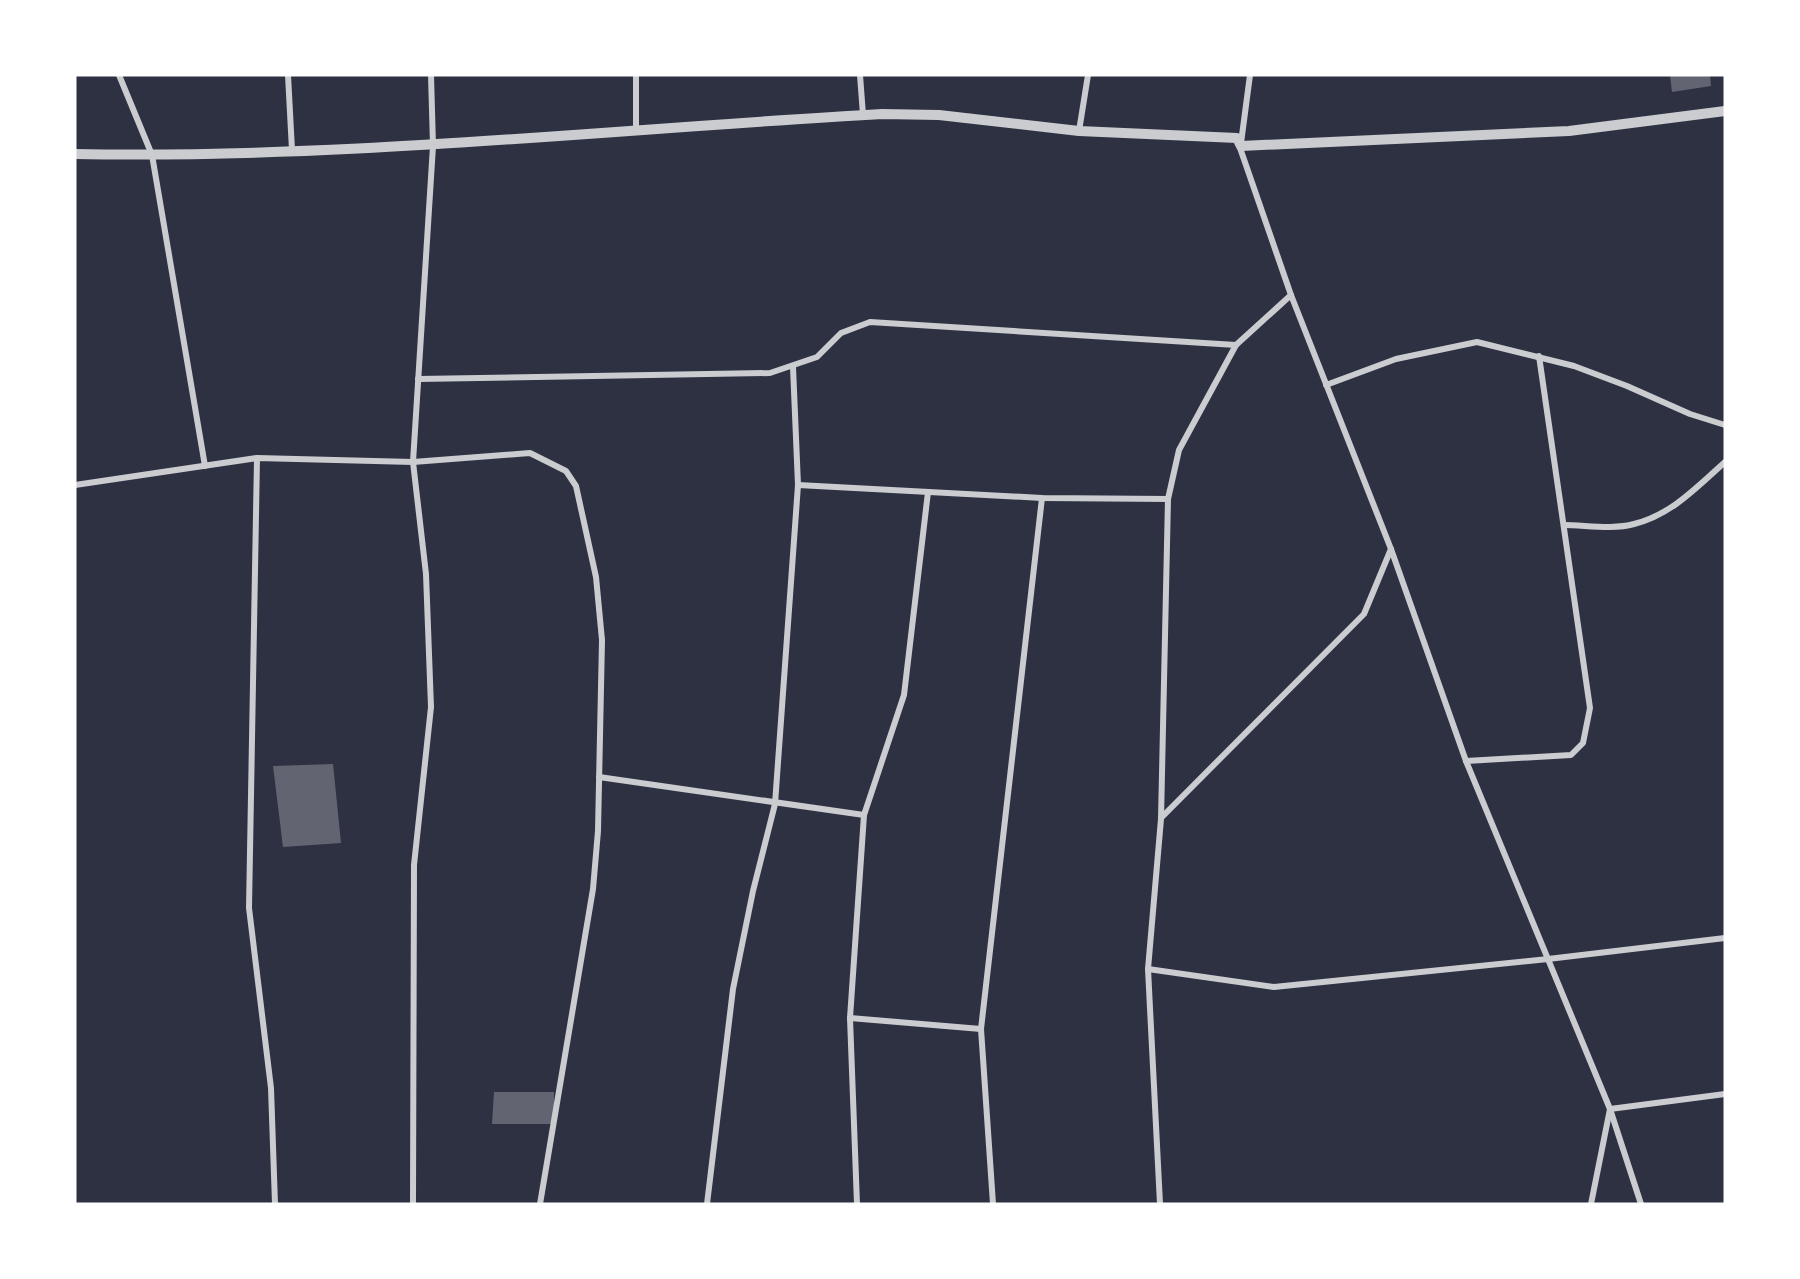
<svg xmlns="http://www.w3.org/2000/svg" width="1800" height="1279" font-family="Roboto,sans-serif">
<style>
.building{fill:#626471}
.lines{fill:none;stroke-linecap:round;stroke-linejoin:round}
.minor{stroke:#caccd0;stroke-width:6}
.tertiary{stroke:#caccd0;stroke-width:10}
</style>
<rect width="100%" height="100%" fill="#2d3142"/>
<g class="building">
<path d="M1670 75H1710L1711 86 1672 92Z"/>
<path d="M333 764 341 843 283 847 273 766Z"/>
<path d="M494 1092H554V1124H492Z"/>
</g>
<g class="lines">
<g class="minor">
<path d="M119 75 152 155 205 466"/>
<path d="M288 75 292 150"/>
<path d="M860 75 863 115"/>
<path d="M636 131V75"/>
<path d="M1079 131 1088 75"/>
<path d="M1241 143 1250 75"/>
<path d="M1239 145 1291 295 1391 549 1466 761 1610 1109 1641 1204"/>
<path d="M418 379 770 373 817 357 841 333 870 322 1236 345"/>
<path d="M1326 385 1396 359 1477 342 1574 366 1627 386 1690 414 1725 425"/>
<path d="M257 458 249 908 271 1088 275 1204"/>
<path d="M75 485 257 458 413 462 530 453 566 471 576 486 596 577 602 640 598 831 593 889 540 1204"/>
<path d="M798 485 1042 498 1168 499"/>
<path d="M1564 525C1585 525 1613 530 1634 524 1671 515 1697 487 1725 462"/>
<path d="M1466 761 1571 755 1583 743 1590 708 1539 356"/>
<path d="M599 777 864 815"/>
<path d="M1161 818 1364 614 1391 549"/>
<path d="M1148 969 1274 987 1548 959 1725 938"/>
<path d="M850 1018 981 1029"/>
<path d="M413 1204 414 865 431 707 426 574 413 462 433 146 431 75"/>
<path d="M707 1204 733 989 753 891 775 804 798 485 793 367"/>
<path d="M857 1204 850 1018 864 815 904 695 928 492"/>
<path d="M993 1204 981 1029 1042 498"/>
<path d="M1160 1204 1148 969 1161 819 1168 499 1179 450 1236 345 1291 295"/>
<path d="M1591 1204 1610 1109 1725 1094"/>
</g>
<path class="tertiary" d="M75 154C345 159 613 129 882 114L939 115 1079 131 1237 138 1241 146 1569 131 1725 111"/>
</g>
<rect width="1800" height="1279" fill="none" stroke="#ffffff" stroke-width="153"/>
</svg>
